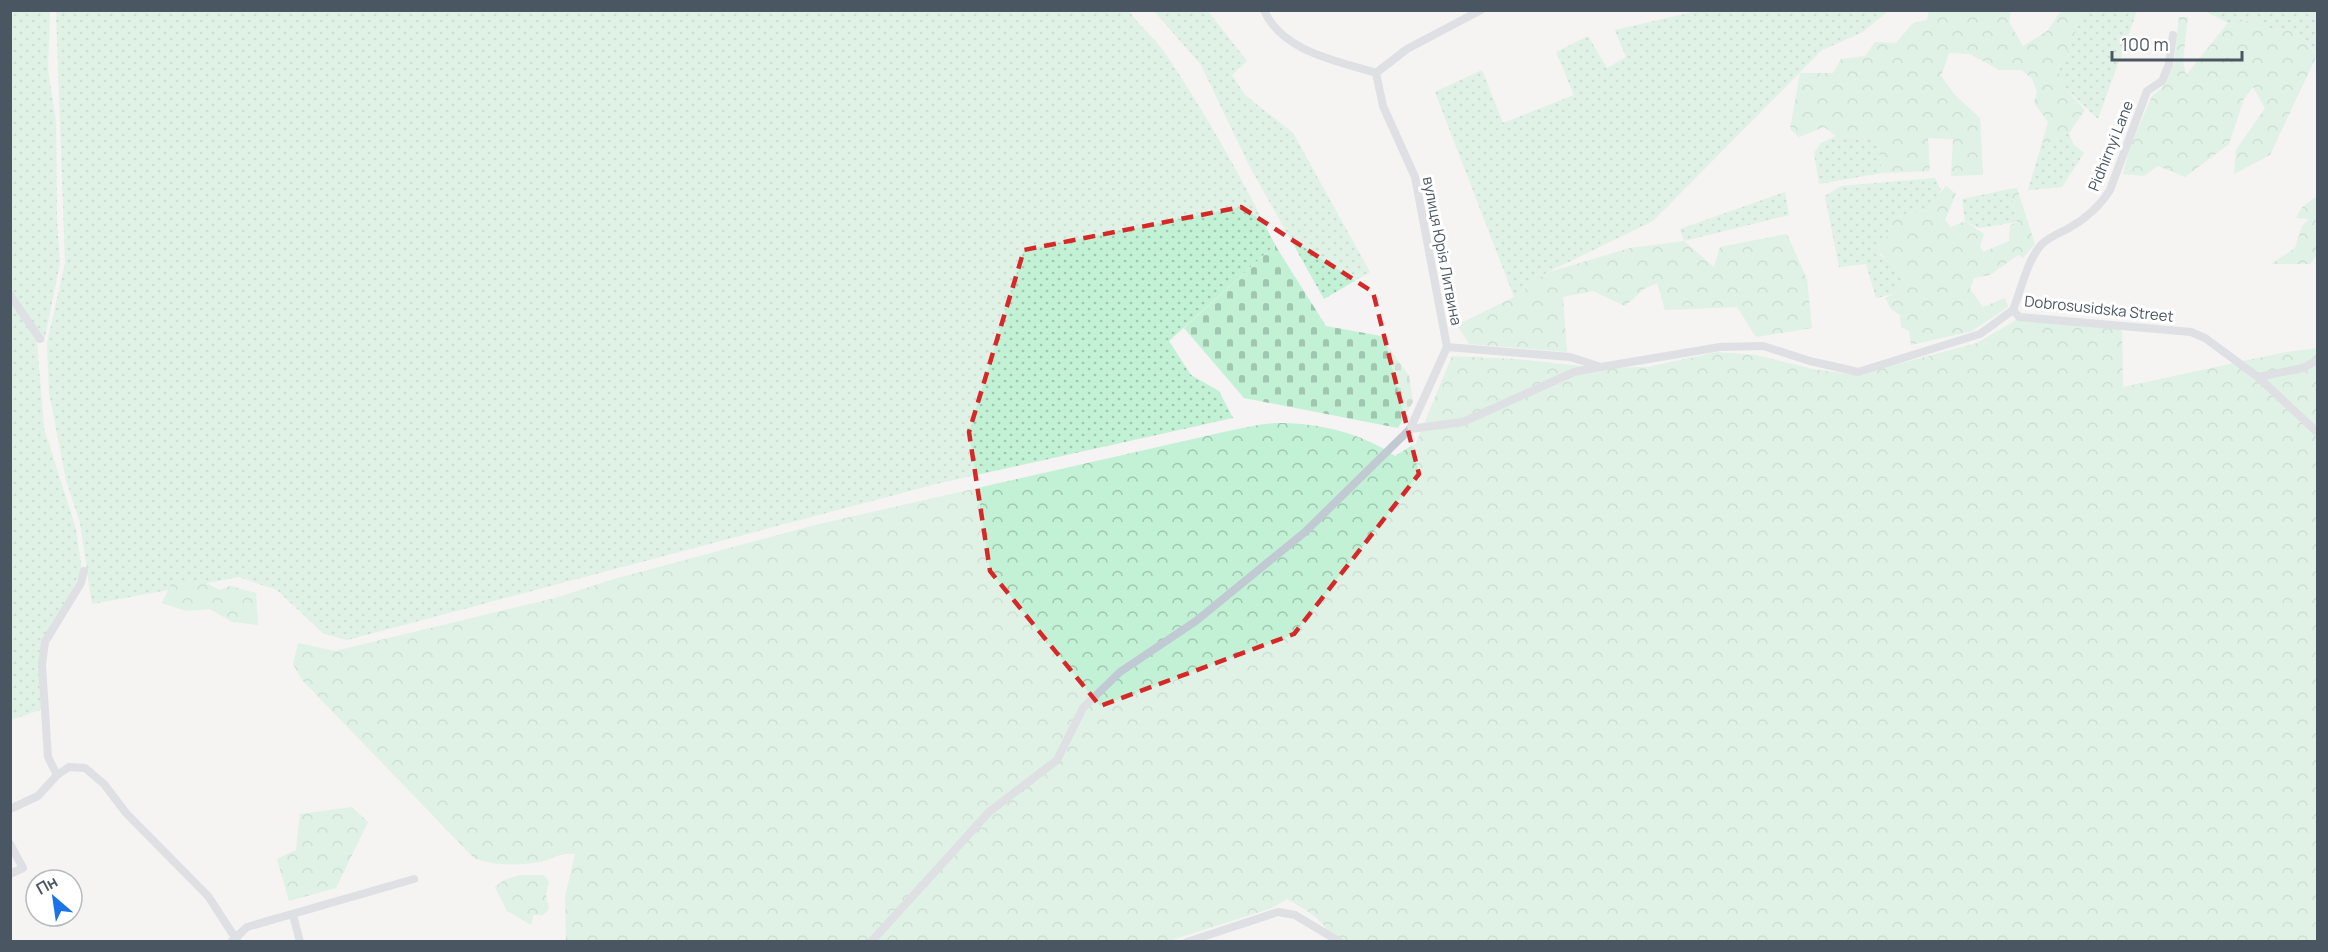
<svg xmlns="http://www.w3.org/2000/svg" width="2328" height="952" font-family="Manrope,sans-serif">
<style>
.grass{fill:url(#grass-dots)}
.forest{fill:url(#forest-crowns)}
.cemetery{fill:url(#cemetery-stones)}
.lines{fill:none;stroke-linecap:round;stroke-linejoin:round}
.street{stroke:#c1cad2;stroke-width:8}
.marked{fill:none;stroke:#d62828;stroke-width:4.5;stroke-dasharray:12 8;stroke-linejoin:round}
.labels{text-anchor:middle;stroke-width:6;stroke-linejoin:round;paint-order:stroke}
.street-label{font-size:15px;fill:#4a5661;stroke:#fff}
</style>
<defs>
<pattern id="grass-dots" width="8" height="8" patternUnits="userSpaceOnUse" patternTransform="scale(1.5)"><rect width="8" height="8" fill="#c3f1d5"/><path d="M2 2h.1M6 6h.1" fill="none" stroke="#a0c6b0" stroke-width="1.8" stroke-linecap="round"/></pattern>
<pattern id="forest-crowns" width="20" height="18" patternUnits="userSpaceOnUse" patternTransform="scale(1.5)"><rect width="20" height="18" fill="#c3f1d5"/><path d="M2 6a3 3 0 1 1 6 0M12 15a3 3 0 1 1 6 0" fill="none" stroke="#a0c6b0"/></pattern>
<pattern id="cemetery-stones" width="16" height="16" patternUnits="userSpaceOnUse" patternTransform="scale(1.5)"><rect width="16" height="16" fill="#c3f1d5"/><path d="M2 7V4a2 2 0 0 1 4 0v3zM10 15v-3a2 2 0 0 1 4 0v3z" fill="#a0c6b0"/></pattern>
</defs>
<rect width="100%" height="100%" fill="#f5f3f3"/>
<g class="grass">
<path d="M10 11H50L48 69 56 122 57 219 60 263 44 342H37L44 428 76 529 82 571 44 641 46 708 11 720Z"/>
<path d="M56 11H1129C1139 26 1154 37 1165 53 1206 114 1242 178 1275 245L1169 341 1191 375 1219 391 1233 418 936 484 347 640 324 634 277 590 239 577 92 604 80 523 66 480 49 392 47 343 65 263Z"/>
<path d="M1154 11H1208L1247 61 1232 75 1245 95 1293 133 1370 272 1324 299 1250 167 1201 65Z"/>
<path d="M1697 11H1888L1863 32 1822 50 1653 221 1546 273 1514 297 1435 92 1482 70 1503 123 1574 95 1556 52 1588 36 1607 68 1626 57 1615 30Z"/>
<path d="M2082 11H2137L2098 119 2065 88 2058 70 2073 39Z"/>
<path d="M2205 11H2317V54L2295 30 2264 29 2256 20 2228 23Z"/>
<path d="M2069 133 2073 144 2084 153 2062 187 2028 190 2042 143Z"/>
<path d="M1836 136 1877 138 1882 173 1819 184 1814 153 1821 143Z"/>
<path d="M1935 178 1941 190 1930 210 1894 217 1880 255 1902 272 1905 278 1894 294 1876 298 1866 264 1839 267 1825 196 1841 186Z"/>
<path d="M2010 189 2017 222 1979 228 1965 221 1962 199Z"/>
<path d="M1785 192 1789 215 1684 241 1680 229Z"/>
</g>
<g class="forest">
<path d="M1929 11H2011L2009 22 2023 46 2047 31 2061 11H2082L2073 39 2058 70 2065 88 2085 110 2069 133 2042 143 2048 122 2034 103 2037 92 2032 79 2022 70H1999L1970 54 1949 53 1941 76 1955 95 1980 118 1983 175 1951 176 1953 139 1928 138 1930 171 1882 173 1877 138 1836 136 1824 127 1799 137 1790 129 1800 73H1833L1841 59 1865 56 1875 42 1896 43 1913 23 1927 20Z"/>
<path d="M2179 17H2188L2183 61 2186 75 2228 23 2256 20 2264 29 2295 30 2317 55 2270 155 2234 174 2236 150 2265 108 2253 87 2244 99 2229 144 2185 177 2158 166 2144 176 2123 174 2130 147 2152 96 2162 88 2174 64Z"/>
<path d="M1946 186 1956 194 1945 220 1951 227 1965 221 1984 234 1980 246 1983 252 2009 241 2010 225 2017 222 2010 189 2017 188 2035 244 2023 258 2018 255 1990 275 1974 278 1970 289 1983 307 2005 298 2008 307 1972 331 1911 345 1909 331 1901 327 1900 315 1891 309 1885 298 1894 294 1905 278C1895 260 1884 267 1875 240L1886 239 1894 217 1930 210 1934 200Z"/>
<path d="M2317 196V255L2310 264H2271L2295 248 2302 226 2309 219 2296 218 2301 208Z"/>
<path d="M1787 234 1807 279 1812 328 1756 337 1737 307 1665 310 1657 283 1644 289 1625 306 1593 291 1563 297 1567 352 1469 344 1457 325 1514 297 1546 273 1630 248 1684 241 1714 267 1720 247Z"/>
<path d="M2016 320 2122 329 2123 387 2281 353 2317 348V941L1333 942C1325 919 1306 910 1287 899L1272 908 1169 941H566L565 897 575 854C558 853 558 857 544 861 523 866 493 866 474 858L302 680 293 664 298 643 335 651 555 598 614 579 815 525 1228 431C1245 428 1263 423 1279 423 1319 423 1362 433 1395 456L1416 443 1452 356 1516 359 1600 368 1648 367 1717 352 1756 355 1813 369 1857 375 1977 343Z"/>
<path d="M201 580 219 590 230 586 256 593 258 625 232 622 210 609 186 611 162 603 171 584Z"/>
<path d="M352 807 368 822 336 888 289 901 277 859 296 850 300 814Z"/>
<path d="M520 875H544L549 882 546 894 549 909 543 915H533L531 925 507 911 495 887 504 880Z"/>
</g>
<path class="cemetery" d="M1275 245 1326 326 1381 336 1409 376 1413 402 1398 428 1244 398 1184 328Z"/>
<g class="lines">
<g class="street">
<path d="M1264 10C1282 52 1338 61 1376 73"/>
<path d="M10 295 40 339"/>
<path d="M2013 310C2021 290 2027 261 2041 245 2047 238 2060 233 2069 228 2085 219 2100 206 2110 190L2147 91 2162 81 2169 64 2173 35"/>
<path d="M1447 347 1570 357 1601 367 1720 347 1763 346 1810 361 1858 372 1980 334 2013 310 2019 317 2191 332 2205 338 2258 377 2303 368 2318 360"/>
<path d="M1447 347 1415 177 1383 106 1376 73 1407 49 1481 10"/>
<path d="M2258 377 2318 433"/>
<path d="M1410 429 1463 422 1574 372 1599 367"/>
<path d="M57 775 48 757 42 665 45 642 81 583 84 571"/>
<path d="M10 809 38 796 57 775 69 767 85 768 104 784 126 813 208 896 238 942"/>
<path d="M10 844 23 868 10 874"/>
<path d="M293 915 300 942"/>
<path d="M231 942 247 927 414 879"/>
<path d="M871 942 989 812 1057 760 1083 708 1120 672 1196 621 1305 532 1410 429 1447 347"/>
<path d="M1187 942 1278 912 1295 915 1340 942"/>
</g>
</g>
<path d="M0 0H2328V952H0ZM1241 207 1373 292 1419 474 1294 634 1100 706 990 571 969 432 1024 250Z" fill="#f5f3f3" fill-opacity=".55" fill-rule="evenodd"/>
<path class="marked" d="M1241 207 1373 292 1419 474 1294 634 1100 706 990 571 969 432 1024 250Z"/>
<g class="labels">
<g class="street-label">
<text transform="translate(2111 146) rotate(-68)" y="5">Pidhirnyi Lane</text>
<text transform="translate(1442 251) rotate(79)" y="5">вулиця Юрія Литвина</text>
<text transform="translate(2099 309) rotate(6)" y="5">Dobrosusidska Street</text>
</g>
</g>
<rect width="2328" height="952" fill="none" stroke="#4a5661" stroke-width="24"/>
<g transform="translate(54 898) rotate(331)"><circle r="28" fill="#ffffff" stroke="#b7bbc0" stroke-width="1.5"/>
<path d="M0-4.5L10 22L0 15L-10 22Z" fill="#1a73e8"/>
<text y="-9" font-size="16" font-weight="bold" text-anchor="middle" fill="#4a5661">Пн</text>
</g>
<path d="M2112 51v9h130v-9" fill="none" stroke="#4a5661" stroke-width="3"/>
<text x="2121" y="51" font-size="18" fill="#4a5661" stroke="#ffffff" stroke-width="4.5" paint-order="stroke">100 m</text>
</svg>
